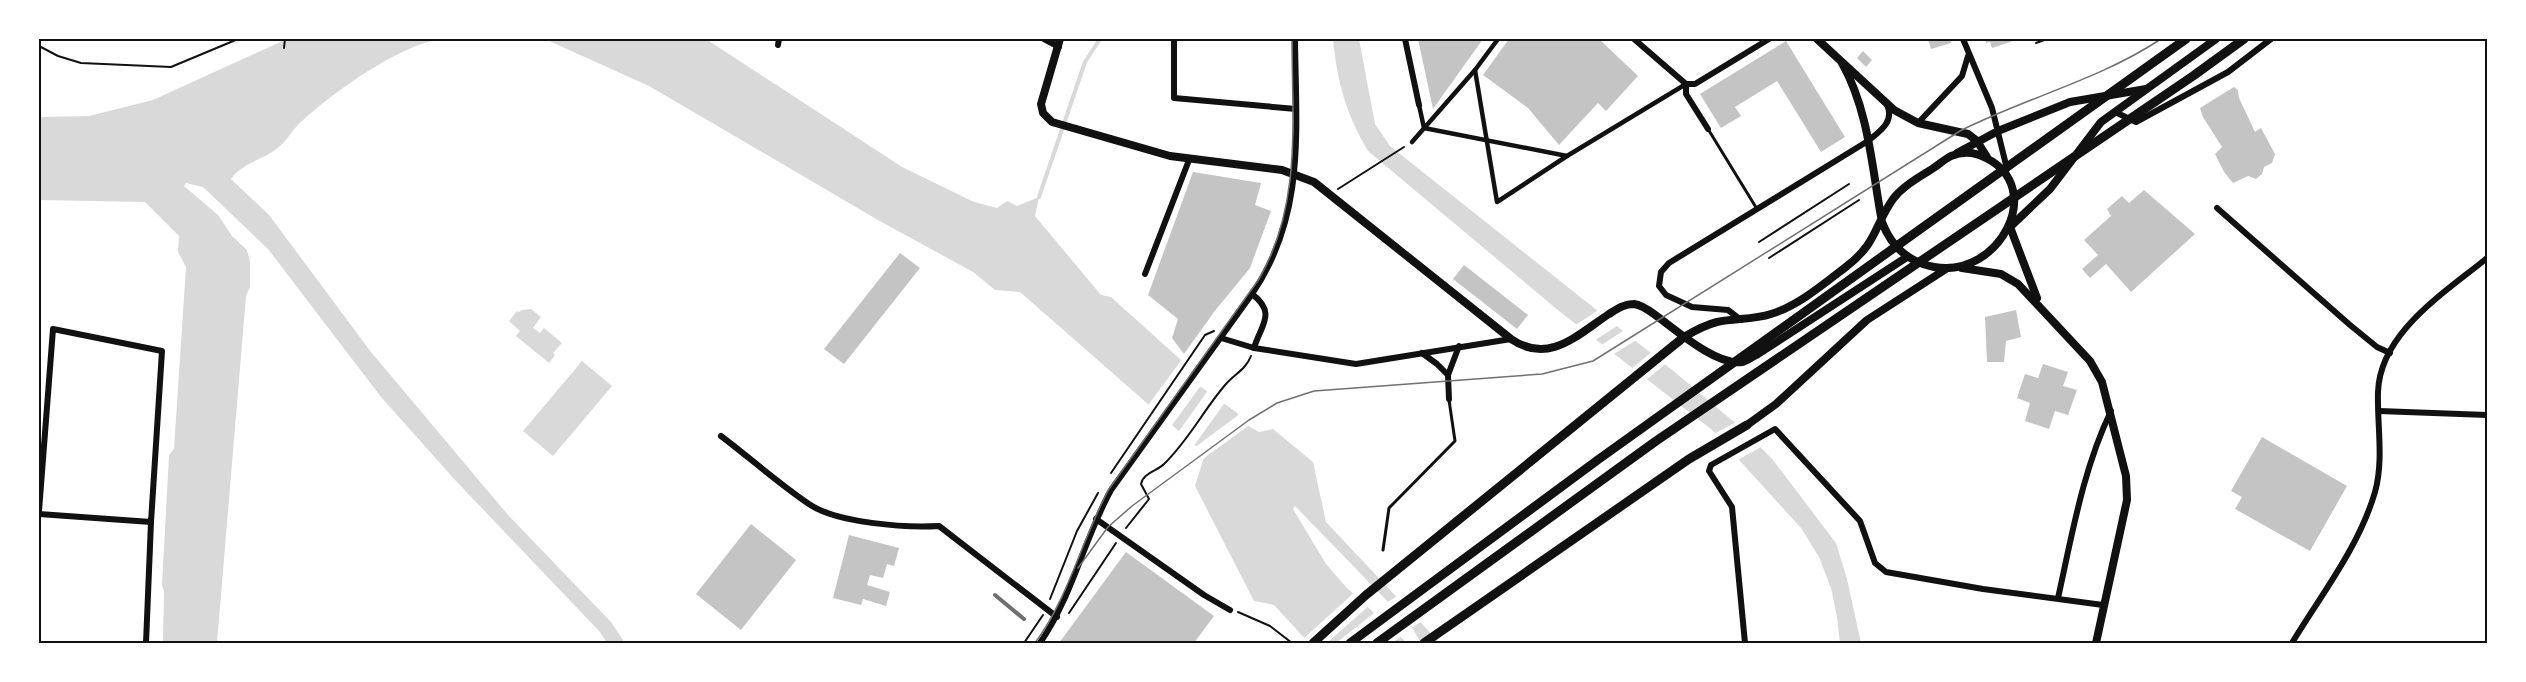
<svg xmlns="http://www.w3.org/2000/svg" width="2526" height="682" font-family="'Fira Sans Condensed',sans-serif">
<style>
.water{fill:#d9d9d9}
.pier{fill:#fff}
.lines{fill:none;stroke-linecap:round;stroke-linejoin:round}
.stream{stroke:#d9d9d9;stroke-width:4}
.building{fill:#c4c4c4}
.path{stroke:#111;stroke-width:2}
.service{stroke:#111;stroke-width:3}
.pedestrian{stroke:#111;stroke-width:4.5}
.minor{stroke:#111;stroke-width:6}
.tertiary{stroke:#111;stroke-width:8}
.primary{stroke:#111;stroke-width:9}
.tram{stroke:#707070;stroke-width:1.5}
.rail{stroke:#707070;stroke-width:4}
.neatline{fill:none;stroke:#111;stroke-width:2}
</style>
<rect width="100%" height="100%" fill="#fff"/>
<g class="water">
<path d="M287 39H439C397 47 333 92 301 122 293 129 288 139 280 146 265 160 244 161 231 179L269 215 371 352 508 515 611 622 625 643H607L600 632 456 481 381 397 268 249 203 187 186 183 184 186 218 215 232 236 247 250 250 262V287L246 296 217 643 163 641 164 591 162 585 169 455 174 449 186 267 178 252 179 236 145 202 39 200V117L89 116 153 100Z"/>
<path d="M539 39H706L902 167 974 202 997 208 1007 201 1017 206 1039 197 1035 216 1101 295 1111 297 1181 360 1183 374 1236 412 1250 427 1259 432 1273 429 1313 462 1326 522 1440 643H1421L1413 629 1393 607 1295 506 1293 509 1326 564 1346 587 1407 643H1309L1274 605 1254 601 1195 486 1205 454 1020 292 995 290 973 272 878 220 649 86 547 40Z"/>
<path d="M1333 39H1359L1375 124 1390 146 1676 373 1747 433 1773 460 1836 543 1847 579 1861 643H1840L1837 617 1831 588 1819 557 1801 528 1711 429 1559 311 1368 151C1346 114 1337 81 1333 39Z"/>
<path d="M531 309 541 317 533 328 540 333 544 328 562 343 553 353 555 355 549 363 516 336 520 331 509 321 517 311 519 312 522 310Z"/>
<path d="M582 361 612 386 553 456 523 431Z"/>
</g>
<g class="pier">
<path d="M1600 309 1620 324 1594 341 1574 326Z"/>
<path d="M1626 329 1638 339 1612 355 1600 346Z"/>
<path d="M1653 351 1668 362 1645 381 1631 369Z"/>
<path d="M1183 358 1186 372 1202 384 1170 428 1146 408Z"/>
<path d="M1209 389 1226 401 1193 447 1177 434Z"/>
<path d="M1241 413 1251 424 1200 461 1202 455 1194 448Z"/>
<path d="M1738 421 1763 446 1736 461 1712 435Z"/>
<path d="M1356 591 1371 604 1327 643H1305L1302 640Z"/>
<path d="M1400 594 1423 620 1409 630 1385 604Z"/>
<path d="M1378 610 1403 635 1392 643H1336Z"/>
</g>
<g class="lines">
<path class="stream" d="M1039 197 1085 62 1100 39"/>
</g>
<g class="building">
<path d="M1418 39H1483L1433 109Z"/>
<path d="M1509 39H1599L1638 76 1606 111 1598 103 1559 145 1528 108 1483 75Z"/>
<path d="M1928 39H1950L1951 43 1931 49Z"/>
<path d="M1985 39H2019L1992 48 1990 42 1986 43Z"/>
<path d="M1786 41 1845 137 1821 152 1777 81 1735 107 1741 116 1721 128 1700 94Z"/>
<path d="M1863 51 1872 60 1866 67 1857 58Z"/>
<path d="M2234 87 2238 90 2239 98 2255 132 2261 128 2275 154 2272 163 2264 167 2262 174 2256 179 2248 176 2233 183 2224 172 2215 154 2222 147 2203 117 2200 108Z"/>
<path d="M1193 172 1261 183 1255 205 1271 211 1250 268 1214 312 1184 354 1172 338 1178 319 1148 295Z"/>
<path d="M2144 190 2195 234 2131 292 2106 264 2090 278 2082 269 2098 255 2084 240 2111 216 2107 209 2122 196 2129 203Z"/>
<path d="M900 253 920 268 844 364 824 349Z"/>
<path d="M1464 265 1528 315 1517 329 1453 279Z"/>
<path d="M2016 310 2021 337 2006 341 2004 362H1987L1985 317Z"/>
<path d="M2043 364 2068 372 2063 386 2077 390 2068 415 2055 411 2049 429 2025 421 2030 403 2017 398 2025 374 2038 378Z"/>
<path d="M2262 437 2347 486 2310 551 2235 509 2242 497 2231 491Z"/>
<path d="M751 524 796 560 741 630 696 594Z"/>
<path d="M849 535 899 548 894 566 887 564 883 578 870 575 867 585 890 592 886 606 863 599 861 605 833 598Z"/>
<path d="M1126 552 1214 616 1194 643H1059Z"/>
</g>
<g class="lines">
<g class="path">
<path d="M2036 43 2047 39"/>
<path d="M39 46 58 56 81 63 171 67 238 39"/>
<path d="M284 48 285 39"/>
<path d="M1338 189 1404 147"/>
<path d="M1759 242 1849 184"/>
<path d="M1769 258 1859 200"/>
<path d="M1111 473 1205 335 1214 331"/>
<path d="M1126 528 1149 499 1141 484C1143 473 1157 471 1164 464 1189 440 1204 409 1226 384 1235 374 1246 369 1251 356"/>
<path d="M1050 599 1077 531 1098 493"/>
<path d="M1238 612 1270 626 1292 643"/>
<path d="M1069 613 1116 543"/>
<path d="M1024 643 1043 615"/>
</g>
<g class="service">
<path d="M1708 129 1757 209"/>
<path d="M1383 550 1389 508 1455 441 1449 400"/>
</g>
<g class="pedestrian">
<path d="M1475 70 1497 202 1567 156 1686 84"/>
<path d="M1419 105 1424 128 1567 156"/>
<path d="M1412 142 1475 70 1498 39"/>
</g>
<g class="minor">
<path d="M1044 39 1059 47"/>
<path d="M1174 39V98L1296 109"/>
<path d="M1405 39 1419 105"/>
<path d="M1634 39 1686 84V94L1708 129"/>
<path d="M1963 39 1992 108 2007 169"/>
<path d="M778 45 779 39"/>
<path d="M1686 84H1695L1769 39"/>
<path d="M2115 112 2136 122 2228 72 2271 39"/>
<path d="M1918 123 1962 76 1968 56"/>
<path d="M2217 208 2350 325 2377 347 2390 353"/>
<path d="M1145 274 1189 160"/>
<path d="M1252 294C1277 313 1261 325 1254 348"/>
<path d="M1741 320 1728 310 1692 307 1666 295 1659 286 1661 272 1669 263 1868 141C1879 132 1895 122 1887 105"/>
<path d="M1221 338 1254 348 1356 364 1511 339"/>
<path d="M1422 353 1437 364 1448 375"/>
<path d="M1449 399 1448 375 1459 346"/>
<path d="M2379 411 2487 415"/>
<path d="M721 436C750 458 778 483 809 504 836 523 906 528 939 526L1057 617"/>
<path d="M39 511 53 329 162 351 151 522 39 514"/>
<path d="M1096 519 1204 595 1230 610"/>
<path d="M2058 598C2072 535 2083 469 2111 411"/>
<path d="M146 643 151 522"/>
<path d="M1040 643C1072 597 1084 539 1111 490L1252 294C1306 215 1296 131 1295 39"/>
<path d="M1745 643 1732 507 1709 471 1711 465 1775 429 1860 521 1875 563 1886 572 1983 589 2103 605"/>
<path d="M2292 643C2321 595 2359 547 2375 492 2384 460 2377 425 2378 392 2380 332 2446 292 2487 258"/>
</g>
<g class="tertiary">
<path d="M1060 39 1041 104 1043 113 1052 122 1170 156 1282 170 1314 182 1511 339C1549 365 1577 335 1609 314 1617 309 1624 304 1634 304 1643 305 1651 312 1658 317 1677 331 1717 366 1742 362 1747 361 1753 356 1758 354L1907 257"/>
<path d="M1817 39 1894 110 1918 123 1968 134 1977 141 1987 157"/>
<path d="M1957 153 1998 131 2070 102 2146 89"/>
<path d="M2010 227 2050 189 2101 122 2216 39"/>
<path d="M2010 227 2037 298"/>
<path d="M1962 268 2001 274 2018 284 2090 361 2102 382 2126 476 2127 500 2096 643"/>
<path d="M1684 337C1694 331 1705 325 1717 322 1735 318 1753 320 1771 314 1798 306 1825 283 1847 266 1877 243 1874 226 1893 199 1903 186 1918 178 1932 169 1938 165 1945 159 1951 156 1963 151 1975 152 1986 158 2047 188 1999 279 1934 267 1908 262 1891 246 1882 222 1872 169 1869 111 1842 63"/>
<path d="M1747 425 1776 404 1867 320 1946 269"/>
</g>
<g class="primary">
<path d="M1313 643 1366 595 1684 337"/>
<path d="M1350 643 1599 459 2186 39"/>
<path d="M1377 643 1656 441 2193 76 2244 39"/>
<path d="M1424 643 1689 459 1747 425"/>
</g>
<g class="tram">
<path d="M1078 568 1108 527 1132 506 1249 420 1277 403 1314 391 1542 374 1593 361 1960 131C2025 98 2099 80 2161 39"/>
<path d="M1035 643C1069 597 1082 539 1109 489L1259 279C1302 205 1292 121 1292 39"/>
</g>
<path class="rail" d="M995 595 1024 619"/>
</g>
<rect width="2526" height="682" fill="none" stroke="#ffffff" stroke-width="81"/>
<rect x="40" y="40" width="2446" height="602" class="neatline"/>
</svg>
